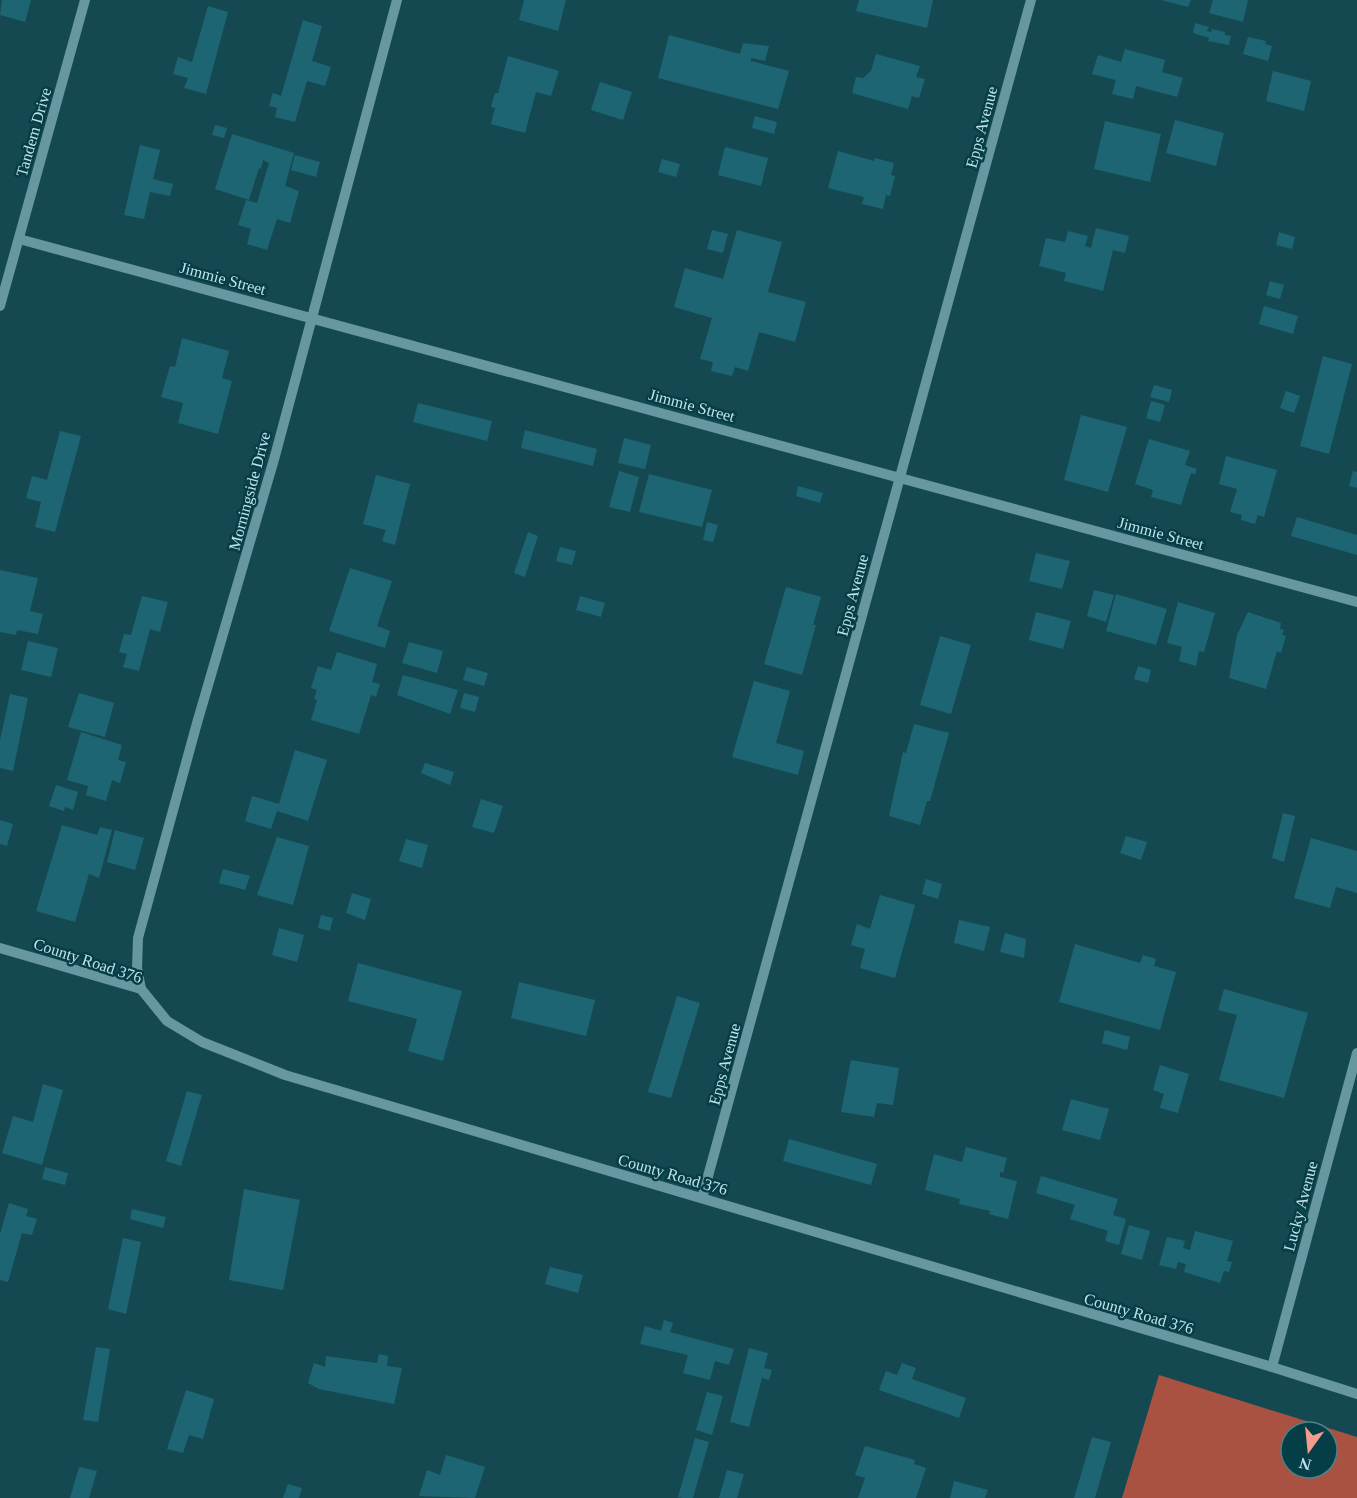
<svg xmlns="http://www.w3.org/2000/svg" width="1357" height="1498" font-family="Georgia,serif">
<style>
.forest{fill:#aa5242;fill-rule:evenodd}
.building{fill:#1d6572}
.lines{fill:none;stroke-linecap:round;stroke-linejoin:round}
.minor{stroke:#6797a1;stroke-width:10}
.labels{text-anchor:middle;stroke-width:5;stroke-linejoin:round;paint-order:stroke}
.street-label{font-size:16px;fill:#c2e2e9;stroke:#053e47}
</style>
<rect width="100%" height="100%" fill="#154952"/>
<path class="forest" d="M1159 1375 1357 1437V1498H1122ZM1291 1432H1327V1468H1291Z"/>
<g class="building">
<path d="M2 0H31L25 22 0 15Z"/>
<path d="M524 0H566L558 31 519 20Z"/>
<path d="M859 0H933L927 28 856 11Z"/>
<path d="M1161 0H1191L1188 7Z"/>
<path d="M1213 0H1248L1243 22 1209 13Z"/>
<path d="M208 6 228 12 206 94 184 88 188 78 173 74 178 57 192 62Z"/>
<path d="M303 20 322 26 312 61 331 67 325 86 307 81 295 122 275 117 277 108 269 106 273 93 281 96Z"/>
<path d="M1195 23 1209 27 1207 31 1211 32 1212 29 1225 32V35L1231 36 1229 45 1208 41 1209 38 1193 33Z"/>
<path d="M669 35 740 54 743 43 769 46 765 61 751 58V61L789 71 778 109 658 78Z"/>
<path d="M1248 37 1266 41 1265 44 1272 46 1268 61 1243 54Z"/>
<path d="M1125 49 1165 60 1162 72 1183 78 1177 97 1136 86 1133 99 1112 94 1116 80 1092 74 1098 55 1121 62Z"/>
<path d="M876 54 920 66 916 77 925 79 919 98 912 96 908 109 852 93 856 77 863 78 871 71Z"/>
<path d="M508 56 559 71 551 96 536 92 525 133 491 124 495 108 491 107 495 93H498Z"/>
<path d="M1273 71 1311 81 1304 111 1266 101Z"/>
<path d="M600 82 632 92 623 120 591 110Z"/>
<path d="M755 116 777 122 774 134 752 128Z"/>
<path d="M1175 120 1224 133 1216 166 1166 153Z"/>
<path d="M1105 121 1161 134 1150 182 1094 169Z"/>
<path d="M215 125 227 128 224 138 212 135Z"/>
<path d="M232 134 294 153 285 186 299 191 290 223 277 219 267 250 247 244 251 229 238 225 246 200 257 203 269 163 263 160 261 169 259 168 249 200 215 189Z"/>
<path d="M140 145 160 150 153 179 173 184 170 196 150 192 144 219 124 215Z"/>
<path d="M725 147 768 158 761 186 718 175Z"/>
<path d="M838 151 874 161 875 158 894 163 891 175 895 176 890 196 886 195 883 209 862 204 864 197 828 188Z"/>
<path d="M295 155 320 162 316 177 291 170Z"/>
<path d="M662 159 680 164 676 177 658 172Z"/>
<path d="M1096 228 1129 236 1125 253 1113 250 1103 291 1064 281 1066 273 1039 266 1046 238 1065 242 1068 231 1088 236 1085 246 1091 248Z"/>
<path d="M712 230 728 234 723 253 707 249Z"/>
<path d="M737 230 782 242 768 292 806 302 795 342 759 332 748 371 735 367 732 376 711 371 713 362 700 359 712 318 674 307 685 268 723 279Z"/>
<path d="M1279 232 1295 237 1292 249 1276 245Z"/>
<path d="M1270 281 1284 285 1280 299 1266 295Z"/>
<path d="M1264 306 1298 316 1293 334 1259 324Z"/>
<path d="M182 338 229 351 222 378 232 381 218 434 178 423 183 403 161 397 170 366 175 367Z"/>
<path d="M1323 356 1352 364 1329 454 1300 446Z"/>
<path d="M1154 385 1172 390 1169 402 1150 397Z"/>
<path d="M1286 391 1300 396 1294 413 1280 408Z"/>
<path d="M1151 401 1165 405 1160 422 1146 418Z"/>
<path d="M418 403 492 421 487 441 413 422Z"/>
<path d="M1081 415 1127 427 1108 492 1064 480Z"/>
<path d="M525 430 597 449 593 466 521 448Z"/>
<path d="M60 431 81 436 55 532 35 527 41 502 26 498 32 476 47 480Z"/>
<path d="M624 438 651 445 645 469 618 463Z"/>
<path d="M1149 439 1190 451 1185 465 1197 469 1195 474 1191 473 1181 505 1151 497 1153 490 1135 484Z"/>
<path d="M1226 456 1277 470 1264 517 1258 515 1255 524 1241 520 1242 515 1230 512 1237 489 1219 484Z"/>
<path d="M619 471 639 477 630 512 609 507Z"/>
<path d="M1353 471 1357 472V488L1349 486Z"/>
<path d="M649 474 712 490 702 527 639 512Z"/>
<path d="M376 475 410 484 395 545 382 541 386 530 363 524Z"/>
<path d="M798 486 823 493 820 503 796 496Z"/>
<path d="M1297 517 1357 535V555L1291 536Z"/>
<path d="M707 522 718 525 713 542 703 540Z"/>
<path d="M528 532 538 536 525 577 514 573Z"/>
<path d="M560 547 576 551 572 565 556 561Z"/>
<path d="M1036 553 1070 561 1062 589 1029 581Z"/>
<path d="M350 568 392 581 377 626 390 631 385 648 329 631Z"/>
<path d="M0 570 38 578 30 611 43 614 38 634 17 630 16 635 0 632Z"/>
<path d="M786 587 821 597 813 625H816L802 675 764 664Z"/>
<path d="M1094 590 1114 595 1106 622 1087 616Z"/>
<path d="M1116 594 1167 609 1156 645 1106 631Z"/>
<path d="M142 596 168 602 160 632 150 629 139 671 123 667 127 654 119 652 124 634 131 635Z"/>
<path d="M580 596 605 603 601 617 576 610Z"/>
<path d="M1178 602 1215 613 1204 652 1199 651 1196 666 1179 661 1182 647 1167 643Z"/>
<path d="M1036 612 1071 621 1063 649 1029 640Z"/>
<path d="M1248 612 1281 623 1280 629 1284 630 1282 635 1286 636 1281 653 1277 651 1266 689 1229 678 1237 635Z"/>
<path d="M940 636 971 645 951 714 920 705Z"/>
<path d="M28 641 58 648 51 677 21 670Z"/>
<path d="M409 642 443 651 437 673 402 663Z"/>
<path d="M337 652 377 664 372 682 380 684 376 697 371 695 359 734 311 720 317 700 314 699 317 690 311 688 318 666 331 670Z"/>
<path d="M1138 666 1151 670 1148 683 1134 679Z"/>
<path d="M467 667 488 673 484 686 463 680Z"/>
<path d="M403 675 458 690 450 714 397 695Z"/>
<path d="M754 681 790 691 776 743 804 751 798 775 732 757Z"/>
<path d="M79 693 114 703 105 737 68 727Z"/>
<path d="M464 693 479 697 475 712 460 708Z"/>
<path d="M10 694 28 698 13 771 0 768V740Z"/>
<path d="M914 724 949 733 930 801H927L920 825 889 816 903 752 906 753Z"/>
<path d="M81 732 122 745 118 760 126 762 120 783 112 780 106 801 86 795 88 786 67 780Z"/>
<path d="M295 750 327 760 308 821 277 811 271 829 245 821 252 796 279 804Z"/>
<path d="M425 763 454 772 450 785 421 773Z"/>
<path d="M56 785 78 792 73 810 65 807 64 811 49 806Z"/>
<path d="M481 799 503 806 494 833 472 827Z"/>
<path d="M1283 813 1295 816 1284 862 1272 858Z"/>
<path d="M0 820 13 824 7 846 0 844Z"/>
<path d="M62 825 97 835 100 827 112 830 99 878 89 874 75 922 36 911Z"/>
<path d="M115 830 144 838 135 870 107 862Z"/>
<path d="M1126 836 1147 842 1141 860 1120 853Z"/>
<path d="M277 837 309 846 293 905 257 895Z"/>
<path d="M1311 838 1357 851V893L1336 887 1330 908 1294 898Z"/>
<path d="M406 839 428 845 422 868 399 861Z"/>
<path d="M223 869 250 876 245 890 219 883Z"/>
<path d="M926 879 942 884 938 899 922 894Z"/>
<path d="M352 893 371 899 365 920 346 913Z"/>
<path d="M880 895 915 905 895 978 860 968 865 949 851 945 857 924 870 929Z"/>
<path d="M321 915 333 918 330 931 318 928Z"/>
<path d="M959 920 990 927 984 951 954 943Z"/>
<path d="M279 928 304 935 297 962 272 955Z"/>
<path d="M1005 933 1026 939 1024 958 1000 952Z"/>
<path d="M1075 944 1140 963 1143 955 1156 959 1154 966 1176 972 1160 1030 1059 1002Z"/>
<path d="M358 963 462 991 443 1061 408 1051 417 1019 348 1001Z"/>
<path d="M519 982 595 1000 586 1036 511 1018Z"/>
<path d="M1224 989 1308 1013 1284 1098 1219 1080 1237 1015 1218 1010Z"/>
<path d="M677 996 700 1003 671 1098 648 1092Z"/>
<path d="M1105 1030 1130 1037 1127 1050 1102 1043Z"/>
<path d="M851 1060 899 1068 893 1105 877 1103 874 1117 841 1112Z"/>
<path d="M1160 1065 1189 1074 1178 1113 1160 1108 1164 1094 1153 1090Z"/>
<path d="M43 1084 63 1090 42 1165 2 1153 13 1116 33 1122Z"/>
<path d="M187 1091 202 1095 181 1166 166 1161Z"/>
<path d="M1071 1099 1109 1109 1100 1140 1062 1130Z"/>
<path d="M789 1139 877 1164 871 1185 783 1161Z"/>
<path d="M966 1147 1007 1158 1003 1173 1000 1172V1177L1017 1181 1008 1219 989 1214 990 1211 959 1204 960 1199 925 1190 934 1154 962 1162Z"/>
<path d="M45 1167 68 1173 65 1185 42 1179Z"/>
<path d="M1041 1176 1118 1199 1113 1215 1126 1219 1119 1245 1105 1241 1108 1231 1070 1219 1075 1205 1036 1193Z"/>
<path d="M244 1189 300 1200 283 1290 229 1280Z"/>
<path d="M9 1203 28 1209 26 1216 37 1219 32 1235 22 1233 8 1282 0 1280V1234Z"/>
<path d="M132 1209 166 1217 163 1228 130 1219Z"/>
<path d="M1129 1225 1150 1231 1142 1260 1121 1254Z"/>
<path d="M1195 1231 1233 1241 1227 1261 1232 1262 1229 1272 1224 1271 1220 1283 1184 1272 1186 1264 1178 1262 1176 1269 1159 1265 1167 1237 1185 1241 1183 1248 1190 1250Z"/>
<path d="M123 1238 141 1242 126 1314 108 1309Z"/>
<path d="M550 1267 583 1275 578 1293 545 1284Z"/>
<path d="M664 1320 673 1323 670 1332 734 1349 729 1365 715 1361 710 1380 683 1373 688 1355 640 1344 645 1326 661 1331Z"/>
<path d="M96 1347 110 1349 98 1422 83 1420Z"/>
<path d="M749 1348 768 1353 764 1368 772 1370 769 1380 762 1378 749 1427 730 1422Z"/>
<path d="M379 1354 388 1356 387 1366 402 1368 394 1404 319 1389 308 1383 314 1363 325 1367 326 1356 377 1363Z"/>
<path d="M902 1363 916 1368 912 1379 966 1398 959 1418 879 1390 886 1371 897 1375Z"/>
<path d="M186 1390 214 1399 203 1439 189 1435 183 1453 167 1449Z"/>
<path d="M707 1392 723 1396 712 1435 696 1430Z"/>
<path d="M1092 1437 1111 1442 1095 1498H1074Z"/>
<path d="M695 1438 709 1442 693 1498H682L678 1497Z"/>
<path d="M865 1446 915 1460 914 1464 926 1468 916 1498H858L865 1478 855 1475Z"/>
<path d="M446 1455 485 1467 475 1498 419 1496 427 1470 440 1475Z"/>
<path d="M79 1467 97 1471 89 1498H70Z"/>
<path d="M727 1470 744 1474 737 1498H719Z"/>
<path d="M954 1481 988 1490 985 1498H950Z"/>
<path d="M288 1484 302 1488 299 1498H283Z"/>
</g>
<g class="lines">
<g class="minor">
<path d="M19 239 1357 602"/>
<path d="M0 306 85 0"/>
<path d="M0 948 141 989 167 1021 202 1042 285 1075 1272 1367 1357 1394"/>
<path d="M141 989 137 968 138 938 197 723 275 456 397 0"/>
<path d="M702 1198 1031 0"/>
<path d="M1272 1367 1357 1053"/>
</g>
</g>
<g class="labels">
<g class="street-label">
<text transform="translate(981 127) rotate(-75)" y="6">Epps Avenue</text>
<text transform="translate(33 132) rotate(-74)" y="6">Tandem Drive</text>
<text transform="translate(223 278) rotate(15)" y="6">Jimmie Street</text>
<text transform="translate(692 405) rotate(15)" y="6">Jimmie Street</text>
<text transform="translate(249 491) rotate(-75)" y="6">Morningside Drive</text>
<text transform="translate(1161 533) rotate(15)" y="6">Jimmie Street</text>
<text transform="translate(852 595) rotate(-75)" y="6">Epps Avenue</text>
<text transform="translate(88 960) rotate(18)" y="6">County Road 376</text>
<text transform="translate(724 1064) rotate(-75)" y="6">Epps Avenue</text>
<text transform="translate(673 1174) rotate(16)" y="6">County Road 376</text>
<text transform="translate(1300 1206) rotate(-75)" y="6">Lucky Avenue</text>
<text transform="translate(1139 1313) rotate(16)" y="6">County Road 376</text>
</g>
</g>
<g transform="translate(1309 1450) rotate(195)"><circle r="28" fill="#053e47" stroke="#518088" stroke-width="1.5"/>
<path d="M0-4.5L10 22L0 15L-10 22Z" fill="#f49d8c"/>
<text y="-9" font-size="16" font-weight="bold" text-anchor="middle" fill="#c2e2e9">N</text>
</g>
</svg>
